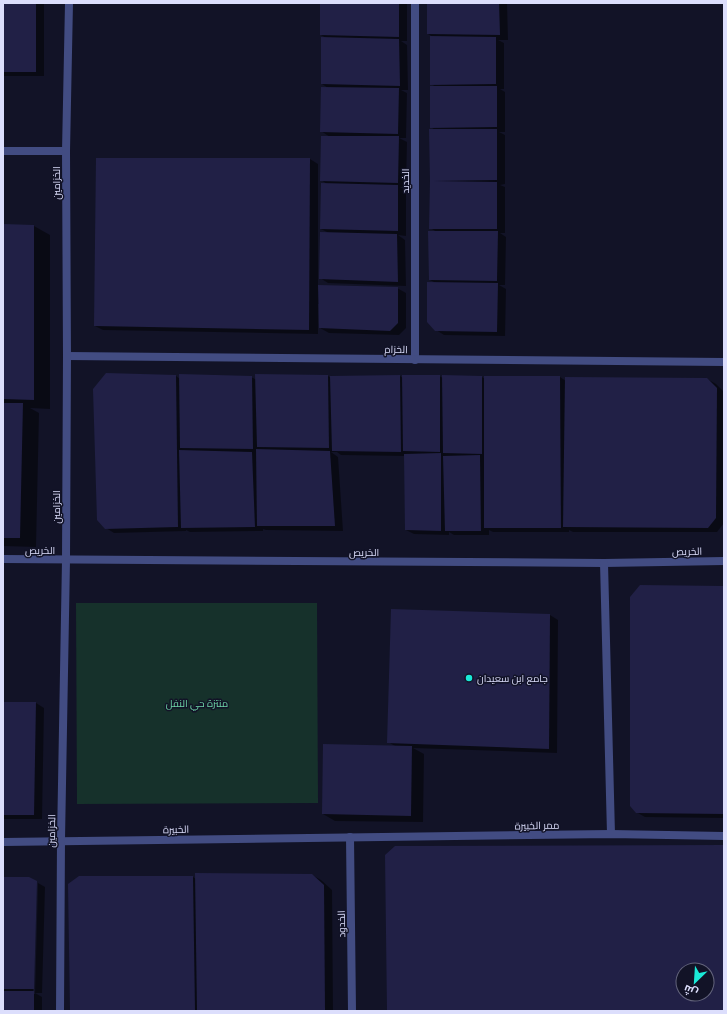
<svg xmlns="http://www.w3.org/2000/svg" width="727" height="1014" font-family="Roboto,Cairo,sans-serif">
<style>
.green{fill:#16312b}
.shadow{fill:#0007}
.building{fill:#212046;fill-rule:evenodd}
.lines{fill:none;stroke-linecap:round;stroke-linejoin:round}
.minor{stroke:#424c82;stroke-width:8}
.poi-dot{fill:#1ae9d7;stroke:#121327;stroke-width:1.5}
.labels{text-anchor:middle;stroke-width:3;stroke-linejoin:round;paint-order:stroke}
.street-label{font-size:10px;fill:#dcdefc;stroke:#121327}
.poi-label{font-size:10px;fill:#dcdefc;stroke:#121327;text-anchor:start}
.park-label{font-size:10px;fill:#6ed6a8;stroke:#121327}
</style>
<rect width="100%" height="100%" fill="#121327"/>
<path class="green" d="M76 603H317L318 803 77 804Z"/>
<g class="shadow">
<rect x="3" y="3" width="41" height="73"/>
<path d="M321 3H407V41H401L407 45 408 90H401L407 93 406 138H399L407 142 406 187H400L406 190V236L398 235 405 240 406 286 328 283 320 278 329 233 321 229 327 184 321 180 330 137 321 131 328 88 322 84 326 38 321 35Z"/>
<path d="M428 3H507L508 40H498L504 43V89H500L505 92V132H499L505 135V184L500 185 505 187V233H500L506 237 505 285H499L506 289 505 336 444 335 436 330V283L430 280 437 232 430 228 435 130 431 127 436 87 431 84 433 37 428 34Z"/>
<path d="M310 159 318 164V286L397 288 406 293V328L399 335 329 333 320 328 319 304H318V334L103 330 95 326Z"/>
<path d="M3 225 34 226 50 235V409L30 408 39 413 36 547 3 546Z"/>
<path d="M176 376 180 379 251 377 257 380 328 376 331 378 400 376 403 378 439 376 443 378V376L482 377 485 379V377H560L566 381 707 379 716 384 724 392V523L717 532H573L569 530V532H493L489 530V535H454L449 532V535L414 534 406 530 405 456 341 455 337 452H331L338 457 343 531 266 530 263 529V531L190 532 186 530V531L114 533 106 528Z"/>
<path d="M724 587V818L645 817 636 812Z"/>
<path d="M550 615 558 620 557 753 413 748 424 754 423 822 335 821 323 814 395 746 388 742Z"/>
<path d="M3 703H36L44 708 42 819H3Z"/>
<path d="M312 875 321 880 332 890 333 1011H71L193 877 196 879Z"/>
<path d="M3 878 36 881 33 994H35L38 883 45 887 42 993H35L42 997V1011H3Z"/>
</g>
<g class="building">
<rect x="3" y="3" width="33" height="69"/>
<path d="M320 3H399V37L320 35Z"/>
<path d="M427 3H499L500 35 427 34Z"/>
<path d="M430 36 496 37V84L430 85Z"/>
<path d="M321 37 399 39 400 86 321 84Z"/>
<path d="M430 86H497V127L430 128Z"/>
<path d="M321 87 399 88 398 134 320 132Z"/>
<path d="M429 129H497V180L434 181 497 182V229H429L430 181Z"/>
<path d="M321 136H399L398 183 320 181Z"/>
<path d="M96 158H310L309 330 94 326Z"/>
<path d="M321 183 398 185V231L320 229Z"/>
<path d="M3 224 34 225V400L3 399Z"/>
<path d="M428 231H498L497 281 429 280Z"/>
<path d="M320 232 397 234 398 282 319 279Z"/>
<path d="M427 282 498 283 497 332 435 331 427 322Z"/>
<path d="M318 285 398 287V323L390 331 319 328Z"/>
<path d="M106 373 176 375 178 527 105 529 97 520 93 389Z"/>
<path d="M179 374 252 376 253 449 180 448Z"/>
<path d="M255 374 328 375 329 448 257 447Z"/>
<path d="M400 375 401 452 332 451 330 376Z"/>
<path d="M402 375H440V452L403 451Z"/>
<path d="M442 375 482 376V454L443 453Z"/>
<path d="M484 376H560L561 528H484Z"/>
<path d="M565 377 707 378 717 388 716 518 708 528 563 527Z"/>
<path d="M3 403H23L20 538H3Z"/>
<path d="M256 449 330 451 335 526H257Z"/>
<path d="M179 450 252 452 255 527 181 528Z"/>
<path d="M441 453V531L405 530 404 454Z"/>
<path d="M480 455 481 531H445L443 456Z"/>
<path d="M640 585 724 586V814L636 813 630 806V597Z"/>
<path d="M391 609 550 614 549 749 387 743Z"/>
<path d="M3 702H36L34 815H3Z"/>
<path d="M323 744 412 746 411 816 322 814Z"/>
<path d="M724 845V1011H387L385 855 395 846ZM683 970H707V994H683Z"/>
<path d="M195 873 312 874 324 885 325 1011H197Z"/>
<path d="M79 876H193L195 1011H70L68 884Z"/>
<path d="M3 877H29L37 881 34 989H3Z"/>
<rect x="3" y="991" width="31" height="20"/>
</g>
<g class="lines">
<g class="minor">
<path d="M415 3V360"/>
<path d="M3 151H66"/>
<path d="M67 356 724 362"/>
<path d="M3 559 604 563 724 561"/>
<path d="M604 563 611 834"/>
<path d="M350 837 352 1011"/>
<path d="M3 842 611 834 724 836"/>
<path d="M60 1011 61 840 66 560 67 356 66 151 69 3"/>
</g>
</g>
<circle class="poi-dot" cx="469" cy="678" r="4"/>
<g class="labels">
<g class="street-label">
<text transform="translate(405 181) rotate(-90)" y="4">الخديد</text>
<text transform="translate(56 183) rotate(-90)" y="4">الخزامين</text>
<text transform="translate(396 349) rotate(1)" y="4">الخزام</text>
<text transform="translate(56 507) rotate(-90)" y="4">الخزامين</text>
<text x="40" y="554">الخريص</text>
<text transform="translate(687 551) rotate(-1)" y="4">الخريص</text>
<text x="364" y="556">الخريص</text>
<text transform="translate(537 825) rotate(-1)" y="4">ممر الخبيرة</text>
<text transform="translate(176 829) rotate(-1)" y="4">الخبيرة</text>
<text transform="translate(51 831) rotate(-89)" y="4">الخزامين</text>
<text transform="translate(341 924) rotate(-91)" y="4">الخدود</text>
</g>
<g class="poi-label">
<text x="477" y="682">جامع ابن سعيدان</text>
</g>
<g class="park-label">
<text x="197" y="707">منتزة حي النفل</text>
</g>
</g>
<rect width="727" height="1014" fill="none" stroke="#dcdefc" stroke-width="8"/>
<g transform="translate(695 982) rotate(205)"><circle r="19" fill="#121327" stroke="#63647c"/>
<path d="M0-3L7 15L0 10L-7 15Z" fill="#1ae9d7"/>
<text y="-6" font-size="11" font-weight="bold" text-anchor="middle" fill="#dcdefc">ش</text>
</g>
</svg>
